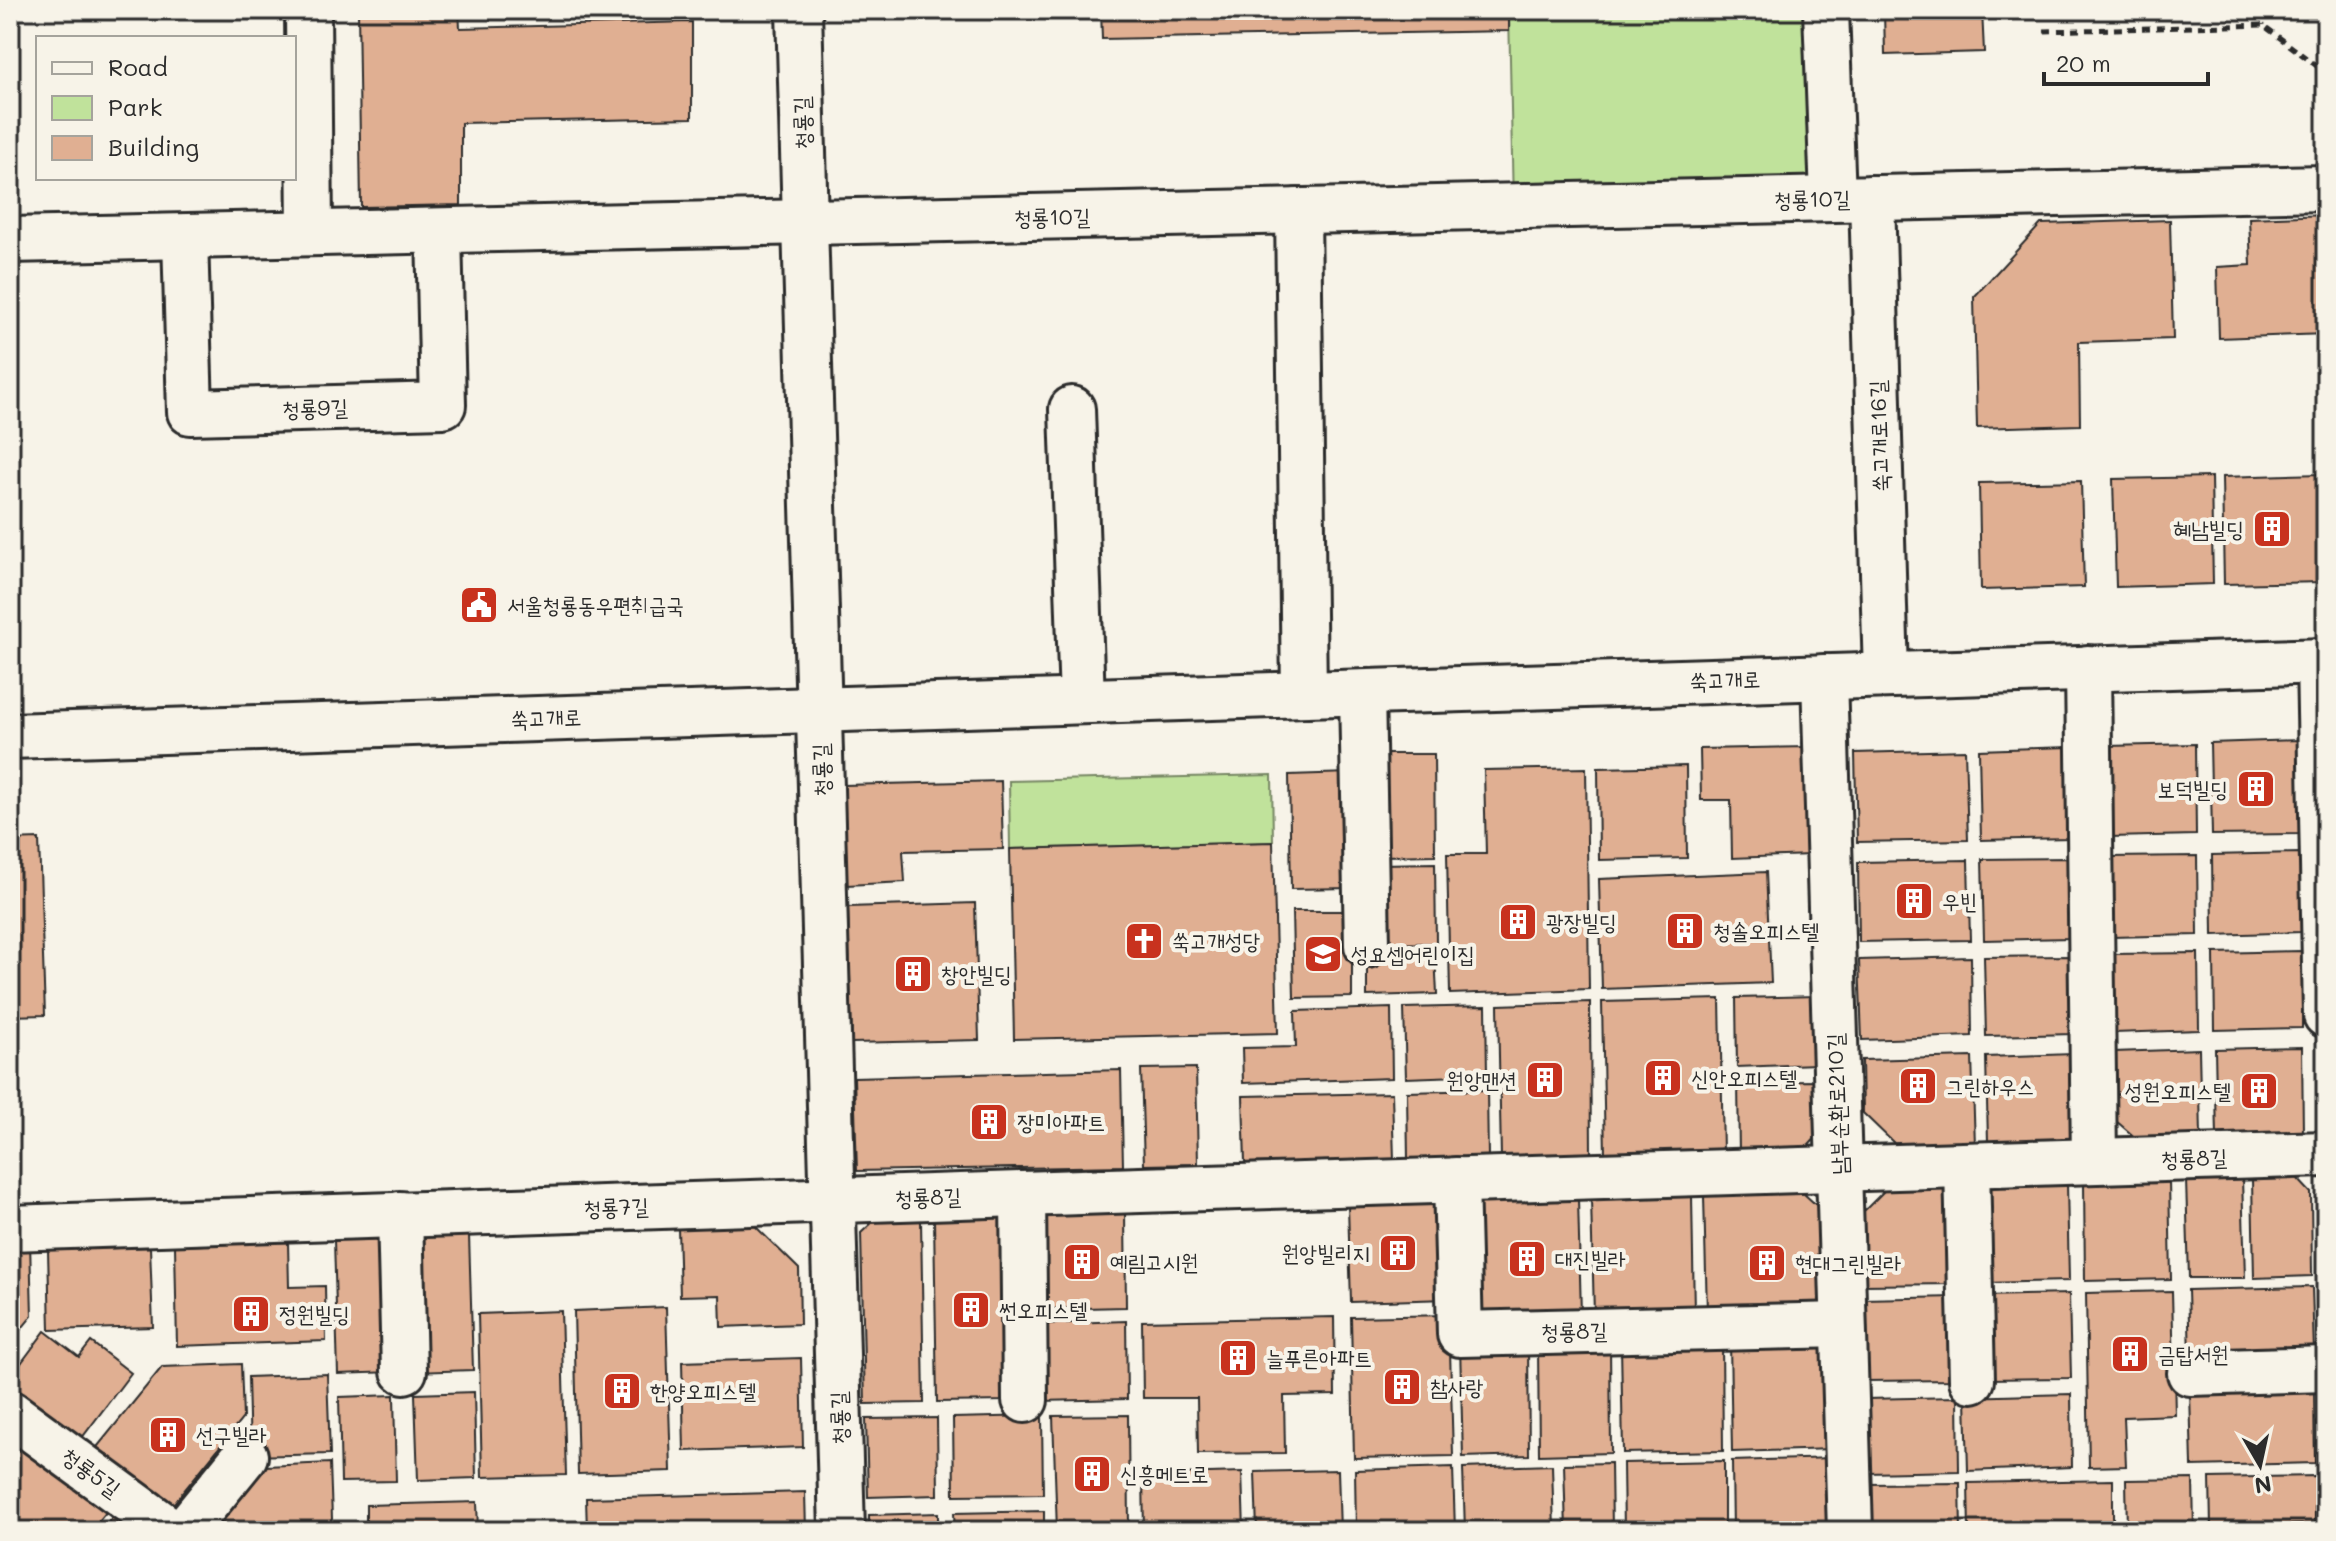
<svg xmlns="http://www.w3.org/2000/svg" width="2336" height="1541" font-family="Mali,'Poor Story',sans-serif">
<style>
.green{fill:#c0e29b;stroke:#768663;stroke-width:2}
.building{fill:#e0af92;stroke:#2b2b2b;stroke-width:2}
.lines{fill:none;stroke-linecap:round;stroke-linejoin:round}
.minor-casing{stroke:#2b2b2b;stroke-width:50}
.major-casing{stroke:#2b2b2b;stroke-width:50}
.path{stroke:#2b2b2b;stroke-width:5;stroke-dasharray:8 6;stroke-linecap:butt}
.minor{stroke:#f7f3e8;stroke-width:44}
.major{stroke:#f7f3e8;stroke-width:44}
.labels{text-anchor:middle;stroke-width:8;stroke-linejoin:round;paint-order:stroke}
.street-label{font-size:22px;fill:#2b2b2b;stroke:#f7f3e8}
.poi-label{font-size:22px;fill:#2b2b2b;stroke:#f7f3e8;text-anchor:start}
</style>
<rect width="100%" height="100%" fill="#f7f3e8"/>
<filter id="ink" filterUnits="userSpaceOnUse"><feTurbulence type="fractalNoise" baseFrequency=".0125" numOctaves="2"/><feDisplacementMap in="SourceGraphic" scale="16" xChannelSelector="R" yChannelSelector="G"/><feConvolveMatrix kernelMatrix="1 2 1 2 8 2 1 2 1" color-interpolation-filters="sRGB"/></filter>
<g filter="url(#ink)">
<g class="green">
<path d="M1509 10H1832L1847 198 1513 206Z"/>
<path d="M1272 775 1273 842 1010 849 1009 781Z"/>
</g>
<g class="building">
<path d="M358 10H459L460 28 692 22V118L461 123V205L361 207Z"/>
<path d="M1101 10H1509V31L1102 39Z"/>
<path d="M1884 10H1982L1984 52 1885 55Z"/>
<path d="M2326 215V334L2219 338 2217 267 2251 265 2249 218Z"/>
<path d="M2170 220 2173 339 2079 342 2080 425 1977 428 1974 297 2041 224Z"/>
<path d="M2321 474 2323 582 2224 584 2222 477Z"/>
<path d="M2211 477 2213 584 2116 587 2113 479Z"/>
<path d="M2081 481 2084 587 1981 590 1979 483Z"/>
<path d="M2300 740 2301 834 2212 835 2210 743Z"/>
<path d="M2195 744 2196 835 2109 837 2107 746Z"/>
<path d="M1808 747 1811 855 1732 858 1731 800H1701L1700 749Z"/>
<path d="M2069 747 2071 838 1981 840 1979 750Z"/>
<path d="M1965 750 1968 840 1857 842 1855 753Z"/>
<path d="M1378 754H1434L1435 855 1380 856Z"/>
<path d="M1686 766 1687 858 1599 860 1598 768Z"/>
<path d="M1586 768 1589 989 1450 994 1447 854H1486L1484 770Z"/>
<path d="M1350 773 1351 888 1291 889 1289 775Z"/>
<path d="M1001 781 1003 849 903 851 905 882 847 885 844 785Z"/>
<path d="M39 839 45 1015 10 1016V840Z"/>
<path d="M1273 842 1278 1033 1014 1039 1010 849Z"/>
<path d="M2301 853V932L2213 935 2212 855Z"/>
<path d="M2197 856 2198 935 2111 937 2109 857Z"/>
<path d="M2071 858 2072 938 1984 940 1982 859Z"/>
<path d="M1968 860 1970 940 1859 942 1858 862Z"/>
<path d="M1435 863 1436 943 1381 944 1380 864Z"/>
<path d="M1766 872 1771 983 1602 989 1599 879Z"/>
<path d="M975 903 979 1040 852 1043 848 907Z"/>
<path d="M1292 911H1352V997L1294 998Z"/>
<path d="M2302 951V1028L2215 1030 2214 953Z"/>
<path d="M2198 953 2199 1030 2114 1033 2112 954Z"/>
<path d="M1435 955 1437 994 1367 996V958Z"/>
<path d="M2073 956V1034L1986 1036 1984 957Z"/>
<path d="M1971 957 1972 1036 1862 1040 1859 960Z"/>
<path d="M1815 996 1817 1064 1737 1067 1736 998Z"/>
<path d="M1720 999 1723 1153 1605 1155 1602 1002Z"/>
<path d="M1590 1002 1591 1156 1501 1158 1498 1005Z"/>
<path d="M1486 1006 1487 1075 1406 1078 1404 1008Z"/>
<path d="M1391 1008 1392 1078 1243 1083 1242 1048 1296 1047 1295 1011Z"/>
<path d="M2302 1047 2303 1134 2217 1137 2215 1049Z"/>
<path d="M2199 1049 2201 1137 2137 1139 2115 1120 2114 1052Z"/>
<path d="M2073 1054 2075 1141 1988 1143 1986 1057Z"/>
<path d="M1972 1057 1975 1145 1898 1147 1863 1113 1862 1060Z"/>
<path d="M1196 1068 1198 1164 1144 1165 1141 1069Z"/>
<path d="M1121 1070 1123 1166 857 1171 854 1077Z"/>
<path d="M1818 1081V1135L1803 1152 1739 1153 1738 1082Z"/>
<path d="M1487 1090 1488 1158 1408 1160 1407 1092Z"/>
<path d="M1392 1093 1394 1160 1245 1163 1243 1096Z"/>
<path d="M2296 1177 2311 1193 2312 1276 2254 1278 2252 1179Z"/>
<path d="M2242 1178 2245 1278H2189L2186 1180Z"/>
<path d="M2169 1181 2171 1279 2085 1281 2084 1183Z"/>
<path d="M2067 1183 2069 1281 1985 1283 1983 1185Z"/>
<path d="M1954 1186 1956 1284 1861 1285 1859 1216 1887 1188Z"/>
<path d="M1803 1193 1826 1214 1829 1312 1707 1313 1704 1196Z"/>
<path d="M1692 1196 1694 1314 1594 1315 1591 1199Z"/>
<path d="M1578 1199 1581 1315 1476 1317 1473 1203Z"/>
<path d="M1446 1204 1448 1299 1351 1302 1348 1206Z"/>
<path d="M1125 1213 1126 1307 1040 1309 1039 1216Z"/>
<path d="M1004 1217 1007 1401 937 1402 934 1219Z"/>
<path d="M921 1220 924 1403 865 1404 861 1233 874 1221Z"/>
<path d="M754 1225 799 1269 800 1324 721 1327 720 1295 680 1296 678 1228Z"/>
<path d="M469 1235 473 1370 415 1372 411 1237Z"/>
<path d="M389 1239 393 1372 338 1374 334 1240Z"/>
<path d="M30 1242 32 1316 10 1343V1243Z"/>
<path d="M288 1242 289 1287 325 1286 326 1341 177 1346 175 1246Z"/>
<path d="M150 1247 153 1327 50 1330 48 1250Z"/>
<path d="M2312 1287 2314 1353 2190 1356 2188 1290Z"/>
<path d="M2172 1291 2175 1415 2124 1417 2126 1466 2089 1467 2086 1293Z"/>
<path d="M2069 1294 2071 1378 1987 1379 1985 1296Z"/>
<path d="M1956 1297 1958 1380 1864 1381 1862 1299Z"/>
<path d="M666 1307 671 1471 578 1474 574 1311Z"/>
<path d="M561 1311 566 1475 482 1477 478 1314Z"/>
<path d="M1449 1315 1453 1456 1354 1458 1351 1317Z"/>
<path d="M1334 1317 1335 1395 1284 1396 1285 1453 1198 1454 1197 1398H1143L1142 1321Z"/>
<path d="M1126 1321 1127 1399 1041 1401 1040 1324Z"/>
<path d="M45 1331 79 1357 91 1342 131 1373 78 1443 10 1391V1378Z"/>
<path d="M1830 1341 1832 1449 1732 1452 1730 1342Z"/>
<path d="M1722 1342 1723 1451 1623 1453 1621 1344Z"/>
<path d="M1610 1344 1611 1453 1539 1455 1538 1345Z"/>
<path d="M1528 1345 1529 1455 1463 1457 1460 1346Z"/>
<path d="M801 1358 803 1447 684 1451 682 1362Z"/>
<path d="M241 1364 243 1418 170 1508 93 1452 162 1367Z"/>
<path d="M327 1374 330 1454 250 1456 248 1377Z"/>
<path d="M2314 1387 2315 1463 2192 1466 2190 1391Z"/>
<path d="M474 1392 476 1478 418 1480 415 1394Z"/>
<path d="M2071 1394 2072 1467 1968 1471 1966 1397Z"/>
<path d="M394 1395 396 1481 341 1482 339 1397Z"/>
<path d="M1958 1397 1959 1471 1867 1473 1865 1399Z"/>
<path d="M1128 1415 1129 1531H1057L1053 1416Z"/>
<path d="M1042 1416 1043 1494 954 1495 953 1418Z"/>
<path d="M937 1418 938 1495 868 1497 866 1419Z"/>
<path d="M10 1438 108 1510 91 1531H10Z"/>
<path d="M1833 1458 1834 1531H1733L1732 1461Z"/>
<path d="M1724 1461V1531H1624L1623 1463Z"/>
<path d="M330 1463 332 1519 323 1531H213L266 1466Z"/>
<path d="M1611 1463 1612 1531H1566L1564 1464Z"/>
<path d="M1552 1465 1554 1531H1465L1463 1468Z"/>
<path d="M1453 1467 1455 1531H1356L1355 1470Z"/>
<path d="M1338 1470 1340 1531H1257L1255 1472Z"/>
<path d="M1242 1472 1244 1531H1144L1143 1475Z"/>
<path d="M2315 1476V1524L2211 1526 2210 1478Z"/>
<path d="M2193 1479 2194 1531H2127L2126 1480Z"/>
<path d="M2113 1480V1531H1969L1968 1483Z"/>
<path d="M1960 1483 1961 1531H1868L1867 1484Z"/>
<path d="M805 1492 806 1531H587L586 1498Z"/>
<path d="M477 1502 478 1531H366V1505Z"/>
<path d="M1044 1511V1531H955L954 1513Z"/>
<path d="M938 1513V1531H869V1515Z"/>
<path d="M114 1515 136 1531H102Z"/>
</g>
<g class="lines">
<g class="minor-casing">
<g id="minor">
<path d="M308 10 310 233"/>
<path d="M799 10 842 1531"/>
<path d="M1826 10 1833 198"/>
<path d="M1872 198 1886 675"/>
<path d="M1298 211 1304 694"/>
<path d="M185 237 190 412 443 405 439 231"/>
<path d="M10 240 2326 188"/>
<path d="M1072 409 1082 701"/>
<path d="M2319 661 2326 1015"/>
<path d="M2088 668 2094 1161"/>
<path d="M1824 677 1850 1531"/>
<path d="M1362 693 1367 945"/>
<path d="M1967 1165 1972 1380"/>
<path d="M1456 1180 1460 1334 1843 1325"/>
<path d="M1023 1194 1025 1400"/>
<path d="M400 1214 404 1371"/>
<path d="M10 1228 1140 1190 2326 1154"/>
<path d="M2190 1373 2326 1369"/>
<path d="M10 1413 171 1531"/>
<path d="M184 1531 245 1456"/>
</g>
</g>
<g class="major-casing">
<path id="major" d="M10 736 2326 661"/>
</g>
<g class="path">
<path d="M2262 10 2263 25"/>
<path d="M2044 31 2263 25 2326 73"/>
</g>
<use href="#minor" class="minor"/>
<use href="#major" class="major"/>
</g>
</g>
<defs>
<g id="building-square" transform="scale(2)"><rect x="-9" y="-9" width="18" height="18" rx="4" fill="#c8321e" stroke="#f7f3e8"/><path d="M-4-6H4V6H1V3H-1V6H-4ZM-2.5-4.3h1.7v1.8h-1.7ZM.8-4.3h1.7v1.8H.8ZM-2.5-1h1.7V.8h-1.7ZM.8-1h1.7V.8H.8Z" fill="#fff"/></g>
<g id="civic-square" transform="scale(2)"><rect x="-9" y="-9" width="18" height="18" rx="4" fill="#c8321e" stroke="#f7f3e8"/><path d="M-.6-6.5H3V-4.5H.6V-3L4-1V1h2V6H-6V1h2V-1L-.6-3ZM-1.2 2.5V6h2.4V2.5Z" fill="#fff"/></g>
<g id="church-square" transform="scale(2)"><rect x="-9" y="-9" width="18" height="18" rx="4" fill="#c8321e" stroke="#f7f3e8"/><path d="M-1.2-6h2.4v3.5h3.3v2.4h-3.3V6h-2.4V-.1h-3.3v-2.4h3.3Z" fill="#fff"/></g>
<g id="school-square" transform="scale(2)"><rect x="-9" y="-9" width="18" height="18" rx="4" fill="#c8321e" stroke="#f7f3e8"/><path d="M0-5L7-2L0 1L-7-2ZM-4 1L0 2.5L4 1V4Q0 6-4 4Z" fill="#fff"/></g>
</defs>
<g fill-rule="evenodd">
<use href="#building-square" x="2272" y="529"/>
<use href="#civic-square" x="479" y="605"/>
<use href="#building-square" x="2256" y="789"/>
<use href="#building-square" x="1914" y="901"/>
<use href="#building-square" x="1518" y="922"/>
<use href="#building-square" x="1685" y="931"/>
<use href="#church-square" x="1144" y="941"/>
<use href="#school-square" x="1323" y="954"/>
<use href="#building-square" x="913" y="974"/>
<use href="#building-square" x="1663" y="1078"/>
<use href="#building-square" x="1545" y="1080"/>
<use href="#building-square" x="1918" y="1086"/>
<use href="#building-square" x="2259" y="1091"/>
<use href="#building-square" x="989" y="1122"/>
<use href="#building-square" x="1398" y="1253"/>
<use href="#building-square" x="1527" y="1259"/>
<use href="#building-square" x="1082" y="1262"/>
<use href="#building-square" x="1767" y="1263"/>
<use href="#building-square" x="971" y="1310"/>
<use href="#building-square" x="251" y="1314"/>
<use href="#building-square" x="2130" y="1354"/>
<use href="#building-square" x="1238" y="1358"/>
<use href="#building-square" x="1402" y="1387"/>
<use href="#building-square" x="622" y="1391"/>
<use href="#building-square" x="168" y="1435"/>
<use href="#building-square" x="1092" y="1474"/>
</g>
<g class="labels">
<g class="street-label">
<text transform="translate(802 123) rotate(-92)" y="8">청룡길</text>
<text transform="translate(1812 199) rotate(-1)" y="8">청룡10길</text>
<text transform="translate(1052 217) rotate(-1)" y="8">청룡10길</text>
<text transform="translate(315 408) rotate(-2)" y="8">청룡9길</text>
<text transform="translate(1879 436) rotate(-92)" y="8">쑥고개로16길</text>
<text transform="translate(1725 680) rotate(-2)" y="8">쑥고개로</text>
<text transform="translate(546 718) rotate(-2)" y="8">쑥고개로</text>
<text transform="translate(821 770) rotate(-92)" y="8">청룡길</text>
<text transform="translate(1837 1104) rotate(-92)" y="8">남부순환로210길</text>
<text transform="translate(2194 1158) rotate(-2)" y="8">청룡8길</text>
<text transform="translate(928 1197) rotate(-2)" y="8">청룡8길</text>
<text transform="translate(616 1207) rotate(-2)" y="8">청룡7길</text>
<text transform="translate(1574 1331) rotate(-1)" y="8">청룡8길</text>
<text transform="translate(839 1418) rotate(-92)" y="8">청룡길</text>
<text transform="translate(91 1472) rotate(36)" y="8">청룡5길</text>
</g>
<g class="poi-label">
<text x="2244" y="537" text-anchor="end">혜남빌딩</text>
<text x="507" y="613">서울청룡동우편취급국</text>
<text x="2228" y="797" text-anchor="end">보덕빌딩</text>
<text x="1942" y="909">우빈</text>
<text x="1546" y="930">광장빌딩</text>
<text x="1713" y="939">청솔오피스텔</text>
<text x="1172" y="949">쑥고개성당</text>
<text x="1351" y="962">성요셉어린이집</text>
<text x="941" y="982">창안빌딩</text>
<text x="1691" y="1086">신안오피스텔</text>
<text x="1517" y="1088" text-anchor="end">원앙맨션</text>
<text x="1946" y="1094">그린하우스</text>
<text x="2231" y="1099" text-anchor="end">성원오피스텔</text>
<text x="1017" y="1130">장미아파트</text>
<text x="1370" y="1261" text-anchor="end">원앙빌리지</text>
<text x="1555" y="1267">대진빌라</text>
<text x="1110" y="1270">예림고시원</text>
<text x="1795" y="1271">현대그린빌라</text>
<text x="999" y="1318">썬오피스텔</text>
<text x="279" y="1322">정원빌딩</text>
<text x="2158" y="1362">금탑서원</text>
<text x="1266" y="1366">늘푸른아파트</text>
<text x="1430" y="1395">참사랑</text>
<text x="650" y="1399">한양오피스텔</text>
<text x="196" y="1443">선구빌라</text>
<text x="1120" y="1482">신흥메트로</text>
</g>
</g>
<rect width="2336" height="1541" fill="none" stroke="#f7f3e8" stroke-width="40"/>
<rect x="20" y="20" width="2296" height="1501" fill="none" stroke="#2b2b2b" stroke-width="3" filter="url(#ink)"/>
<rect x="36" y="36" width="260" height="144" fill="#f7f3e8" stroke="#a5a39c" stroke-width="2"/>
<rect x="52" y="62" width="40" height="12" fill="#f7f3e8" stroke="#a5a39c" stroke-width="2"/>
<text x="108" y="76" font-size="24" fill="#2b2b2b">Road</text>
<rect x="52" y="96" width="40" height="24" fill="#c0e29b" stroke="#a5a39c" stroke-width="2"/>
<text x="108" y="116" font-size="24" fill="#2b2b2b">Park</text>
<rect x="52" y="136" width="40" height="24" fill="#e0af92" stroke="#a5a39c" stroke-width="2"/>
<text x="108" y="156" font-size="24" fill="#2b2b2b">Building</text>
<g transform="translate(2260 1465) rotate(171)" stroke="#f7f3e8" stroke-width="6" paint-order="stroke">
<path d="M0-6L14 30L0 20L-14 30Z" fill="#2b2b2b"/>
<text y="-12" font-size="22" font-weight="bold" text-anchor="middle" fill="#2b2b2b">N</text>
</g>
<path d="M2044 72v12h164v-12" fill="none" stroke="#2b2b2b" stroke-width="4"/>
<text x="2056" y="72" font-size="24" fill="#2b2b2b" stroke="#f7f3e8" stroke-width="6" paint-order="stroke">20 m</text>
</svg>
